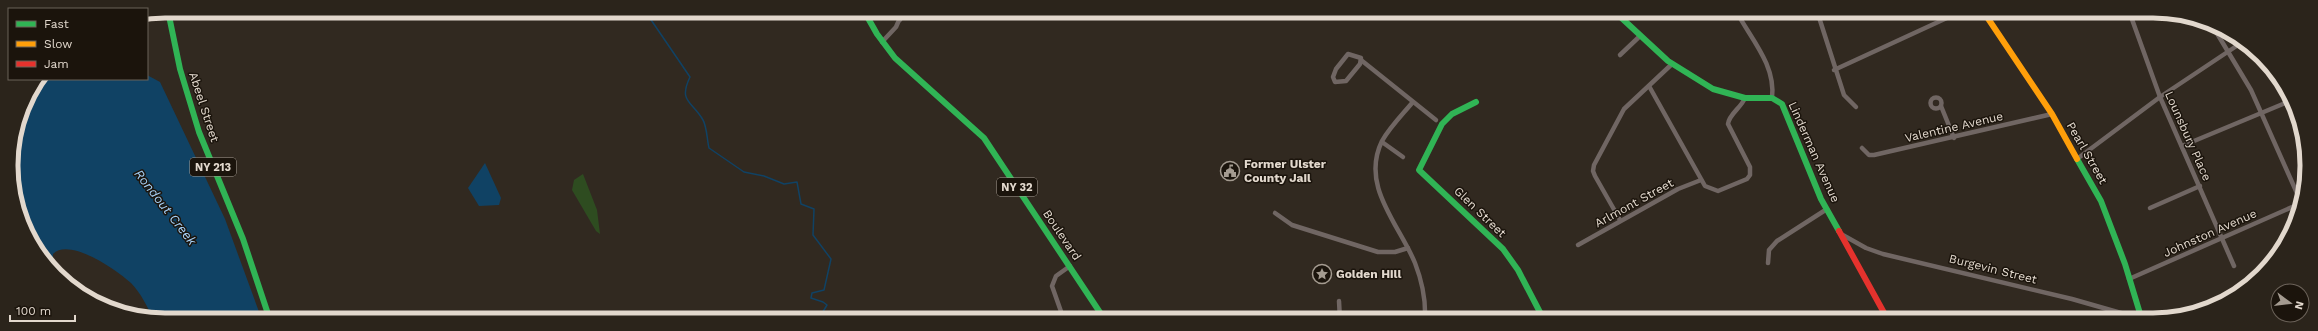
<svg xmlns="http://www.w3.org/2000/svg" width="2318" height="331" font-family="'Work Sans',sans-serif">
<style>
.green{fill:#2e4c20}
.water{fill:#104264}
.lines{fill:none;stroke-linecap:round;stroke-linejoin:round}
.stream{stroke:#104264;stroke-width:1.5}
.street{stroke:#706663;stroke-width:4.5}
.fast{stroke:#30b455;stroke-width:6}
.slow{stroke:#ff9f0a;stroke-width:6}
.jam{stroke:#e5322d;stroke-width:6}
.labels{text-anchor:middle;stroke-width:3;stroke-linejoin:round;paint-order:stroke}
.shield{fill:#1b140c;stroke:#a69d93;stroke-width:1}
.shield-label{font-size:11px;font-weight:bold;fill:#e2d8cd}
.street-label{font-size:12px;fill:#e2d8cd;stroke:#1b140c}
.poi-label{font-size:12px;font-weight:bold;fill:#e2d8cd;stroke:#1b140c;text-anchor:start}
.water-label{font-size:13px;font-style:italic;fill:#a5d0f6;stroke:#1b140c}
.rim{fill:none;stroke:#e2d8cd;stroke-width:5}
</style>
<rect width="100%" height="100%" fill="#312920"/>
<path class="green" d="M583 174 597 210 600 234 596 231 572 190 574 180Z"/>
<g class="water">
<path d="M147 75 160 82 225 219 262 320 154 319C147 307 141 293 131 283 117 270 69 237 53 254L52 270 50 268 19 215 11 156 23 106 41 79H147Z"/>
<path d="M485 163 501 198 499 205 479 206 468 188Z"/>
</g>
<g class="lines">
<path class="stream" d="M645 11 690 77C678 102 692 101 703 120 707 127 707 140 709 148L744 172 764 176 784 184 797 182 801 204 814 209 813 235 831 259 824 290 812 293 811 298 823 302 827 305 818 320"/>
<g class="street">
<path d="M894 11 900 20"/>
<path d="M1736 11C1751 39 1776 65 1772 98"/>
<path d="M1817 11 1844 95 1856 107"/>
<path d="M2129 11 2160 97 2234 266"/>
<path d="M2212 25 2251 90 2300 200"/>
<path d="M882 42 896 27 903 11"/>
<path d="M1348 54 1361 58 1360 64 1346 81 1335 82 1333 77 1336 69Z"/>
<path d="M1620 55 1640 36"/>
<path d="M1361 60 1436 120"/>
<path d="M1834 70 1962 11"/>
<path d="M1649 86 1705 186 1718 191 1747 179 1750 175V167L1728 124C1729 114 1741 108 1745 98"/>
<circle cx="1936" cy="103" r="5.5"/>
<path d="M1412 103C1402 115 1390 127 1382 141 1360 186 1399 224 1415 263 1422 281 1426 300 1425 320"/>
<path d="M1941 106 1954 138"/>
<path d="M1382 142 1403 157"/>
<path d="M2182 146 2290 101"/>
<path d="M1862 148 1869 155H1874L2052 114"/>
<path d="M2077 159 2160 97 2241 43"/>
<path d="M2150 208 2200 186"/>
<path d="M1275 213 1292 225 1378 252H1395L1408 248"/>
<path d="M1620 220 1595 176 1593 171 1594 165 1624 109 1672 64"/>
<path d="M1841 234 1866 248 1883 254 2072 299 2142 319"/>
<path d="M1578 245 1678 189 1701 180"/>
<path d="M1768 263 1769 250 1777 241 1827 209"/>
<path d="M2129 279 2299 204"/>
<path d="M1339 301 1340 320"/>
<path d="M1064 320 1052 286 1056 276 1070 266"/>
</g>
<g class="fast">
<path d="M168 11 180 69 199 132 243 239 270 320"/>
<path d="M864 11 877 34 895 58 984 138 1105 320"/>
<path d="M1614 11 1668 61 1713 89 1745 98H1772L1782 104 1821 199 1839 231"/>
<path d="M1476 102 1452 114 1442 124 1419 170 1503 249 1518 270 1544 320"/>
<path d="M2077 159 2101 201 2125 264 2142 320"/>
</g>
<path class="slow" d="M1983 11 2052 114 2077 159"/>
<path class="jam" d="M1839 231 1888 320"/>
</g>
<defs>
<g id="civic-ring" transform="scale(1)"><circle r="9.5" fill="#1b140c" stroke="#a49b90" stroke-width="1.5"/><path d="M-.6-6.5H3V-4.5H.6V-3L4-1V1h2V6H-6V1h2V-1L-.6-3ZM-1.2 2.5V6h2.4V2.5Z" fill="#a49b90"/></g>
<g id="sight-ring" transform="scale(1)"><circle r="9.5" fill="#1b140c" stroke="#a49b90" stroke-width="1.5"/><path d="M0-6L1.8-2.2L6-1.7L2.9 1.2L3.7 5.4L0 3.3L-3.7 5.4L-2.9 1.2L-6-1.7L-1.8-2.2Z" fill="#a49b90"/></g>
</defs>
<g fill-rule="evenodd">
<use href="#civic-ring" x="1230" y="171"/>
<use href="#sight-ring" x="1322" y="274"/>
</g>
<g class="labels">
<g class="shield">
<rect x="190" y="158" width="46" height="18" rx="3"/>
<rect x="997" y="178" width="40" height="18" rx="3"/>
</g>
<g class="shield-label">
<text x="213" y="171">NY 213</text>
<text x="1017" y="191">NY 32</text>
</g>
<g class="street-label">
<text transform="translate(204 107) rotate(72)" y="4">Abeel Street</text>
<text transform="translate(1954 127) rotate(-13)" y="4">Valentine Avenue</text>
<text transform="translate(2188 136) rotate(66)" y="4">Lounsbury Place</text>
<text transform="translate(1814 152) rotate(66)" y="4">Linderman Avenue</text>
<text transform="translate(2087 153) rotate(60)" y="4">Pearl Street</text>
<text transform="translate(1634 203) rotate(-29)" y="4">Arlmont Street</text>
<text transform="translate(1480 212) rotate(44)" y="4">Glen Street</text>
<text transform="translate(2210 233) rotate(-24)" y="4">Johnston Avenue</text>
<text transform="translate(1062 235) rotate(56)" y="4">Boulevard</text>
<text transform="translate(1993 269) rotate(14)" y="4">Burgevin Street</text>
</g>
<g class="poi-label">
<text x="1244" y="168">Former Ulster<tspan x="1244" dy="14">County Jail</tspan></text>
<text x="1336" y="278">Golden Hill</text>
</g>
<g class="water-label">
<text transform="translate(166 207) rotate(52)" y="5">Rondout Creek</text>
</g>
</g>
<path d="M0 0H2318V331H0ZM165 18H2153A147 147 0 0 1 2300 165V166A147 147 0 0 1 2153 313H165A147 147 0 0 1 18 166V165A147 147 0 0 1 165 18Z" fill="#2b241b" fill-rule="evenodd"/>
<path class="rim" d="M165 18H2153A147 147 0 0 1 2300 165V166A147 147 0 0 1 2153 313H165A147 147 0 0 1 18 166V165A147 147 0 0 1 165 18Z"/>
<rect x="8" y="8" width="140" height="72" fill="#1b140c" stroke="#6b6259"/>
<rect x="16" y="21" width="20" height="6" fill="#30b455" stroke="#6b6259"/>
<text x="44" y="28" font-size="12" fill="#e2d8cd">Fast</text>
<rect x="16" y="41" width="20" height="6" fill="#ff9f0a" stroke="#6b6259"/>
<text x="44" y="48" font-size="12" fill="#e2d8cd">Slow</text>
<rect x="16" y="61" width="20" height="6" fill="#e5322d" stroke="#6b6259"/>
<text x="44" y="68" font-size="12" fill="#e2d8cd">Jam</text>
<g transform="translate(2290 303) rotate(105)"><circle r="19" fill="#1b140c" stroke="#6b6259"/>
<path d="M0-3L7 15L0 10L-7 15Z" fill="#a49b90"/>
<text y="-6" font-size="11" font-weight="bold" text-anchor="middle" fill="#e2d8cd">N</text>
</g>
<path d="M10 315v6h65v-6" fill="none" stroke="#e2d8cd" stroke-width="2"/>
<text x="16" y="315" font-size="12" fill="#e2d8cd" stroke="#1b140c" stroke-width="3" paint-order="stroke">100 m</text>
</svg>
